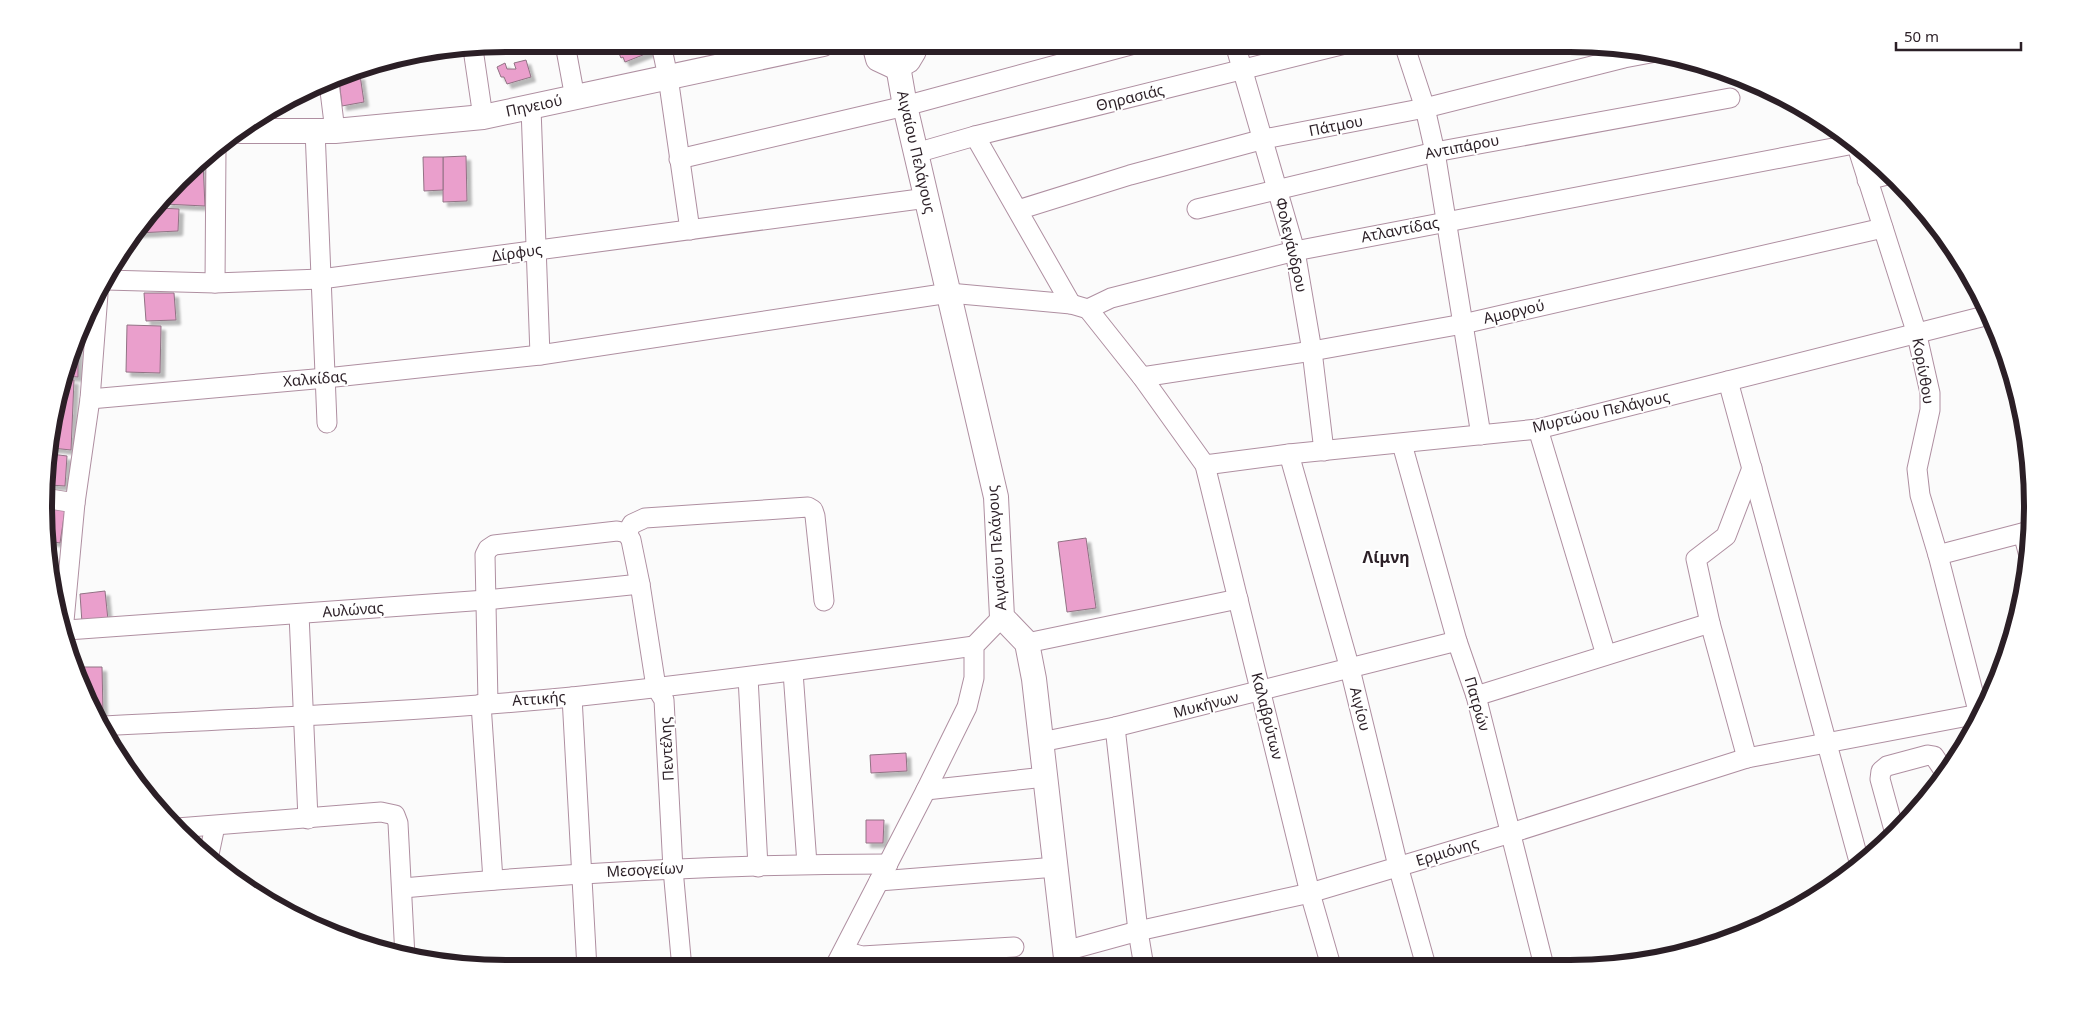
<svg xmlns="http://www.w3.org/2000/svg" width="2076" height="1013" font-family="'Noto Sans',sans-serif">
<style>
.building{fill:#ea9fcc;stroke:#917284;filter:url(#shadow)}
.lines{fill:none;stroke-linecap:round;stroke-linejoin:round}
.minor-casing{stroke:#af8fa1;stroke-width:21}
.major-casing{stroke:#af8fa1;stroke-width:26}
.minor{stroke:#fff;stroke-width:19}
.major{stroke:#fff;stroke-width:24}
.labels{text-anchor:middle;stroke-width:4;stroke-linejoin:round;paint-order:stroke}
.street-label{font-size:15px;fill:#2b1f26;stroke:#fff}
.neighbourhood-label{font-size:16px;font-weight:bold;fill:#2b1f26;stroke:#fff}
.rim{fill:none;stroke:#2b1f26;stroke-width:6}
</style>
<defs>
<filter id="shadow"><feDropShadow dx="4.5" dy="4.5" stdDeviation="1" flood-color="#0004"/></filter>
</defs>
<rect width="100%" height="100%" fill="#fbfbfb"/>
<g class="building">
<path d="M615 44H650L653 51 625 62 623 57 621 58Z"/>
<path d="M526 60 531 77 507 84 504 77H501L497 67 505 63 507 69H516L514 63Z"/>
<path d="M360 75 364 102 342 106 339 79Z"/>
<path d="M466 156 467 201 443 202V157Z"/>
<path d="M423 157H443V190L424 191Z"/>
<path d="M203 163 205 206 164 204Z"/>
<path d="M160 208 179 209 178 231 137 233Z"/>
<path d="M144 293H174L176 320 146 321Z"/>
<path d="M127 325 161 326 160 373 126 372Z"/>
<path d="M78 333V377L65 376Z"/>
<path d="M64 379 74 380 71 450 52 448 53 416Z"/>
<path d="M51 454 67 456 65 486 50 485Z"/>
<path d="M50 508 65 510 60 543 49 541Z"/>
<path d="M1086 538 1096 608 1067 612 1058 542Z"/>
<path d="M105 591 108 620 82 623 80 594Z"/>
<path d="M78 667H102L103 712 92 711Z"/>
<path d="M906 753 907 771 871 773 870 755Z"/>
<path d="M866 820H884L883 843H866Z"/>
</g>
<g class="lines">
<g class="minor-casing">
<g id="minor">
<path d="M565 44 575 98"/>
<path d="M661 44 668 77 690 230"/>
<path d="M1235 44 1295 251 1312 351 1324 451"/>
<path d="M1404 44 1425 108 1435 152 1481 435"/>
<path d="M473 49 483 117"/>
<path d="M329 83 335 131"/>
<path d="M531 108 540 355"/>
<path d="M315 130 327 423"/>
<path d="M975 136 1071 304"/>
<path d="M1857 146 1916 331 1930 393V410L1917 469 1920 495 1938 555 1979 715"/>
<path d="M916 153 975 136 1345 44"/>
<path d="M679 159 905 106 1134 44"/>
<path d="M1867 180 1891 174"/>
<path d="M1197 209 1435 152 1730 98"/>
<path d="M1018 210 1130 175 1264 139 1425 108 1624 58 1656 52"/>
<path d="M106 280 215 283 321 279 927 198"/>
<path d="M215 283 216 149"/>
<path d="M1088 309 1142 377 1205 465 1310 893 1331 966"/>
<path d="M1142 377 1312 351 1463 324 1883 228"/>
<path d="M1728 381 1860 865"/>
<path d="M90 399 326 378 540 355 949 293 1071 304 1088 309 1111 298 1295 251 1854 144"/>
<path d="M1538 429 1606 655"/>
<path d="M1402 444 1457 641 1476 696 1544 966"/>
<path d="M1289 454 1350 669 1398 866 1426 966"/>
<path d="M1205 465 1289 454 1538 429 1989 315"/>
<path d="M50 499 75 503"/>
<path d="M627 533 631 540 640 584 656 687 664 700 673 869 682 969"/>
<path d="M627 533 632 524 645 518 808 507 813 510 815 516 824 601"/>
<path d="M2023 533 2028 552"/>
<path d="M1938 555 2030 531"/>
<path d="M299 614 308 819"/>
<path d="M64 621 75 503 90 399 98 294"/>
<path d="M67 630 486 600 640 584"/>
<path d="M1027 643 1238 599"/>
<path d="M793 672 807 864"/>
<path d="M748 677 758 867"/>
<path d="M1476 696 1710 623"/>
<path d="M572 697 587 969"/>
<path d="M488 703 485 555 488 549 494 545 617 531 627 533"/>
<path d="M481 704 493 880"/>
<path d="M101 726C257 718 415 712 572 697 706 683 840 665 974 646"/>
<path d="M1115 727 1138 931 1144 967"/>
<path d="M1041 742 1115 727 1457 641"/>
<path d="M1747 758 1710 623 1696 559 1726 536 1752 468"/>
<path d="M926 790 1045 777"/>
<path d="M177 828 381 812 395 815 398 823 405 957"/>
<path d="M1894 830 1880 779 1881 771 1887 766 1928 755 1934 756 1942 768 1948 769"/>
<path d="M208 859 215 826"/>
<path d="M879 881 1056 867"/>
<path d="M403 888C564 873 726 864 888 864"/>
<path d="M844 951 862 956 1014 947"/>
<path d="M1065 951 1138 931 1310 893 1511 833 1747 758 1979 714"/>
<path d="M834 968 926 790 967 707 974 678V646L1002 617"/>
</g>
</g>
<g class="major-casing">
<g id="major">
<path d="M874 44 878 59 893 66 908 61 914 51V44"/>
<path d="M898 66 905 106 996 497 1002 617 1027 643 1034 679 1067 967"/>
<path d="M241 131H335L483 117 823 44"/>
</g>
</g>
<use href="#minor" class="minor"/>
<use href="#major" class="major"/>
</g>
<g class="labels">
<g class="street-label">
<text transform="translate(1130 98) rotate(-14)" y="5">Θηρασιάς</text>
<text transform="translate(534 106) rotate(-12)" y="5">Πηνειού</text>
<text transform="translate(1336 126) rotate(-11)" y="5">Πάτμου</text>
<text transform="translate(1462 147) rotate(-11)" y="5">Αντιπάρου</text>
<text transform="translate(916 152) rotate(77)" y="5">Αιγαίου Πελάγους</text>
<text transform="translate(1400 230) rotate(-11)" y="5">Ατλαντίδας</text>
<text transform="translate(1291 245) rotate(77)" y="5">Φολεγάνδρου</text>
<text transform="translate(517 253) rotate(-8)" y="5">Δίρφυς</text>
<text transform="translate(1514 312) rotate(-13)" y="5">Αμοργού</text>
<text transform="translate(1923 371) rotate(80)" y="5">Κορίνθου</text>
<text transform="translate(315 379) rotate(-5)" y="5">Χαλκίδας</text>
<text transform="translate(1601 412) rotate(-13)" y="5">Μυρτώου Πελάγους</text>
<text transform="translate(997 548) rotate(-94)" y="5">Αιγαίου Πελάγους</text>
<text transform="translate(353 610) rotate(-4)" y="5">Αυλώνας</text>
<text transform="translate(539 699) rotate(-4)" y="5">Αττικής</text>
<text transform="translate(1477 704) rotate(74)" y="5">Πατρών</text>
<text transform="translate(1206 705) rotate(-14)" y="5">Μυκήνων</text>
<text transform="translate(1360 709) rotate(76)" y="5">Αιγίου</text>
<text transform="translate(1267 716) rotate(76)" y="5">Καλαβρύτων</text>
<text transform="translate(667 749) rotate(-93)" y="5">Πεντέλης</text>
<text transform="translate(1447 852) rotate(-17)" y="5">Ερμιόνης</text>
<text transform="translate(645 870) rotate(-3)" y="5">Μεσογείων</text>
</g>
<g class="neighbourhood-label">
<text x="1386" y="563">Λίμνη</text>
</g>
</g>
<path d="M0 0H2076V1013H0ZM506 52H1570A454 454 0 0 1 2024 506V506A454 454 0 0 1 1570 960H506A454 454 0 0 1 52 506V506A454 454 0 0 1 506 52Z" fill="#fff" fill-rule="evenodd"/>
<path class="rim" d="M506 52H1570A454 454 0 0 1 2024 506V506A454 454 0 0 1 1570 960H506A454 454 0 0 1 52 506V506A454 454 0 0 1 506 52Z"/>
<path d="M1896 42v8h125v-8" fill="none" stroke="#2b1f26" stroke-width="2.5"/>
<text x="1904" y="42" font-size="15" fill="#2b1f26" stroke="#ffffff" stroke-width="4" paint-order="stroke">50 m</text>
</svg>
